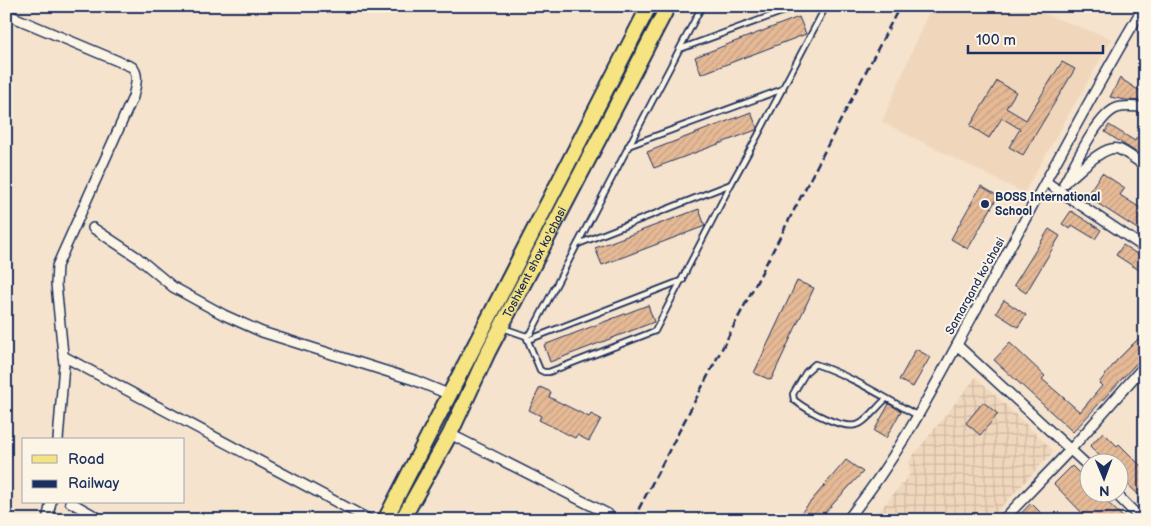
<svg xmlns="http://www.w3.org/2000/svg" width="1151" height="526" font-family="'Balsamiq Sans',sans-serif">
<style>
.built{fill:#f0d7bc}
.industrial{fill:url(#industrial-grid)}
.building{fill:url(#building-hatch);stroke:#1b2f5e}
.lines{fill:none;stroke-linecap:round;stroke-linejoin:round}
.lane-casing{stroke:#1b2f5e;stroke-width:8}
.street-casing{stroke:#1b2f5e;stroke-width:12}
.primary-casing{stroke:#1b2f5e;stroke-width:18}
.lane{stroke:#fcf5e5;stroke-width:4.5}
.street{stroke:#fcf5e5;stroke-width:9}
.primary{stroke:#f6e381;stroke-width:14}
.rail{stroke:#1b2f5e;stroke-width:2.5;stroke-dasharray:8 4;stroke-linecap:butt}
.poi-dot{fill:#1b2f5e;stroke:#fcf5e5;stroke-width:2}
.labels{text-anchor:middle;stroke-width:4;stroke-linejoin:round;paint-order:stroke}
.poi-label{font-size:12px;font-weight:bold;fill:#1b2f5e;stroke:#fcf5e5;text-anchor:start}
.street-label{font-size:12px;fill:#1b2f5e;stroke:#fcf5e5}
</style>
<defs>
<pattern id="industrial-grid" width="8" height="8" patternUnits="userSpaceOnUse" patternTransform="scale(1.25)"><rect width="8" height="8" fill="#f0d7bc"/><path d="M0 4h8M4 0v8" fill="none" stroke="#cdb9a4"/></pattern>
<pattern id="building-hatch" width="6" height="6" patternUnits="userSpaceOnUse" patternTransform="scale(1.25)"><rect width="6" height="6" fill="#e6ba96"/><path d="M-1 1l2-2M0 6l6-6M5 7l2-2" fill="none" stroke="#c5a084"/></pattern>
</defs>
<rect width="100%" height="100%" fill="#f5e3cd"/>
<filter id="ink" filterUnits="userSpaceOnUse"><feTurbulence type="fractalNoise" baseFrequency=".02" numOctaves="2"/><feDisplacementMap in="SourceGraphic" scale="10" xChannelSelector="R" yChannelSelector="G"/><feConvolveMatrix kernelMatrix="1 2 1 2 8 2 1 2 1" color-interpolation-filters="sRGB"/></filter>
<g filter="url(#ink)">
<path class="built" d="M931 6H1023L1112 39 1024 193 882 122Z"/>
<path class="industrial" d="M976 377 1054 451 989 520H872L910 474 909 461Z"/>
<g class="building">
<path d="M799 17 806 34 701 74 695 57Z"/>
<path d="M1062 62 1075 69 1023 155 1009 147 1020 129 1002 118 989 138 970 126 997 81 1016 92 1006 108 1026 120Z"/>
<path d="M1120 78 1138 90 1145 91V101L1125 100 1110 97Z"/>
<path d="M751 112 757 128 756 130 654 168 647 152Z"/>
<path d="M1109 125 1135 141 1137 137 1145 142V158L1105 132Z"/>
<path d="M1102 173 1125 188 1120 195 1145 211V234L1086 196Z"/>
<path d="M981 186 998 196 968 249 951 239Z"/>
<path d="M699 209 705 226 602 265 595 248Z"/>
<path d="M1071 211 1101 230 1095 239 1072 225 1070 229 1062 224Z"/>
<path d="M1049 229 1060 236 1026 293 1014 285Z"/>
<path d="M1123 245 1145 259V271L1140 268 1139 270 1116 255Z"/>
<path d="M797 281 814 288 771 380 754 373Z"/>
<path d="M1004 300 1026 315 1018 327 996 313Z"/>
<path d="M648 305 654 322 550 362 544 345Z"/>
<path d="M1145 332V354L1073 432 994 360 1010 343 1045 376 1042 379 1080 412 1102 386 1099 383 1117 360Z"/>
<path d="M916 349 930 357 913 387 899 380Z"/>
<path d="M540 387 551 392 549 397 589 417 591 414 601 419 589 441 577 435 575 438 539 420 541 416 529 410Z"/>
<path d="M983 402 998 414 980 435 966 423Z"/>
<path d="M889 404 901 411 886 438 874 431Z"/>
<path d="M1103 432 1117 446 1119 444 1145 470V501L1118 475V464H1107L1090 446Z"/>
<path d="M846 460 863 472 818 520H795Z"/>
<path d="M1072 466 1088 482V494H1099L1126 520H1089L1054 484Z"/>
<path d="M1031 503 1048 520H1015Z"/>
</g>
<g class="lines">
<g class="lane-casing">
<g id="lane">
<path d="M680 49 798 6"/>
<path d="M628 146 783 89"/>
<path d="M578 244 731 184"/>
<path d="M503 328 526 336 531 333 702 6"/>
<path d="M526 336 540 370 544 372H549L655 331 731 184 757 137 826 6"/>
<path d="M528 340 683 280"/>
<path d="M886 399C878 406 870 417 861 423 846 433 807 410 794 400L793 394 806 372 815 364C851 376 885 398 918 416"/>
</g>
</g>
<g class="street-casing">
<g id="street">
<path d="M6 14 132 67C140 75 135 87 133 97L57 266 56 284 64 364 58 440"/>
<path d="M1068 180C1079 172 1103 145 1118 149 1127 152 1137 161 1145 166"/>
<path d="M1046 182 1145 248"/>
<path d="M1064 184C1074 166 1098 114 1117 108 1125 105 1136 107 1145 107"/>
<path d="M93 228 137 257 173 287 224 315 262 332 414 380 448 394"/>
<path d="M957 345 1088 466"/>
<path d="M63 356 370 520"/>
<path d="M450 434 608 514"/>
<path d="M1116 494 1142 520"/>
<path d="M70 502 102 520"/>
<path d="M47 520 51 502"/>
<path d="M847 520C898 458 934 387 972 317 1029 214 1083 108 1144 6"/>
<path d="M1003 520 1071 449 1145 365"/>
</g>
</g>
<g class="primary-casing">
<g id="primary">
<path d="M385 520 649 6"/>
<path id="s1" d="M402 520 450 434 488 352 668 6"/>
</g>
</g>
<use href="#lane" class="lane"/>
<use href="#street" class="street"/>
<use href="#primary" class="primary"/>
<path class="rail" d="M633 520 900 6"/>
</g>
</g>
<circle class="poi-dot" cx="985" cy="204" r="5"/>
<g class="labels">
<g class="poi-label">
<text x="995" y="201">BOSS International<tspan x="995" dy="14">School</tspan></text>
</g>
<g class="street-label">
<text dy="4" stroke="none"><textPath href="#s1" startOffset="290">Toshkent shox ko'chasi</textPath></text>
<text transform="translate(975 286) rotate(-61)" y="4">Samarqand ko'chasi</text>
</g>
</g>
<rect width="1151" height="526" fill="none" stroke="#fcf5e5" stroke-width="25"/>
<rect x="12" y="12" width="1126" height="501" fill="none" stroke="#1b2f5e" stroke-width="2" filter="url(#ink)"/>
<rect x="22" y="438" width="162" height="65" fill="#fcf5e5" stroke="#a2a6af"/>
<rect x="32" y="455" width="25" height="8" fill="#f6e381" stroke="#a2a6af"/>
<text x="68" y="464" font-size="15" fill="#1b2f5e">Road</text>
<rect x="32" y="480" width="25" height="8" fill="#1b2f5e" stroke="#a2a6af"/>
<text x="68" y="488" font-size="15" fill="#1b2f5e">Railway</text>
<g transform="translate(1104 478) rotate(179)"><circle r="24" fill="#fcf5e5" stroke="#a2a6af"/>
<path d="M0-4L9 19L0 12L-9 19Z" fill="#1b2f5e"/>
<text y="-8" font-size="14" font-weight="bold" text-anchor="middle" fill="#1b2f5e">N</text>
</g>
<path d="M968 45v8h135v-8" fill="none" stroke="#1b2f5e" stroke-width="2.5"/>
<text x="976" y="45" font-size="15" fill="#1b2f5e" stroke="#fcf5e5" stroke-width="4" paint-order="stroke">100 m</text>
</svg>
